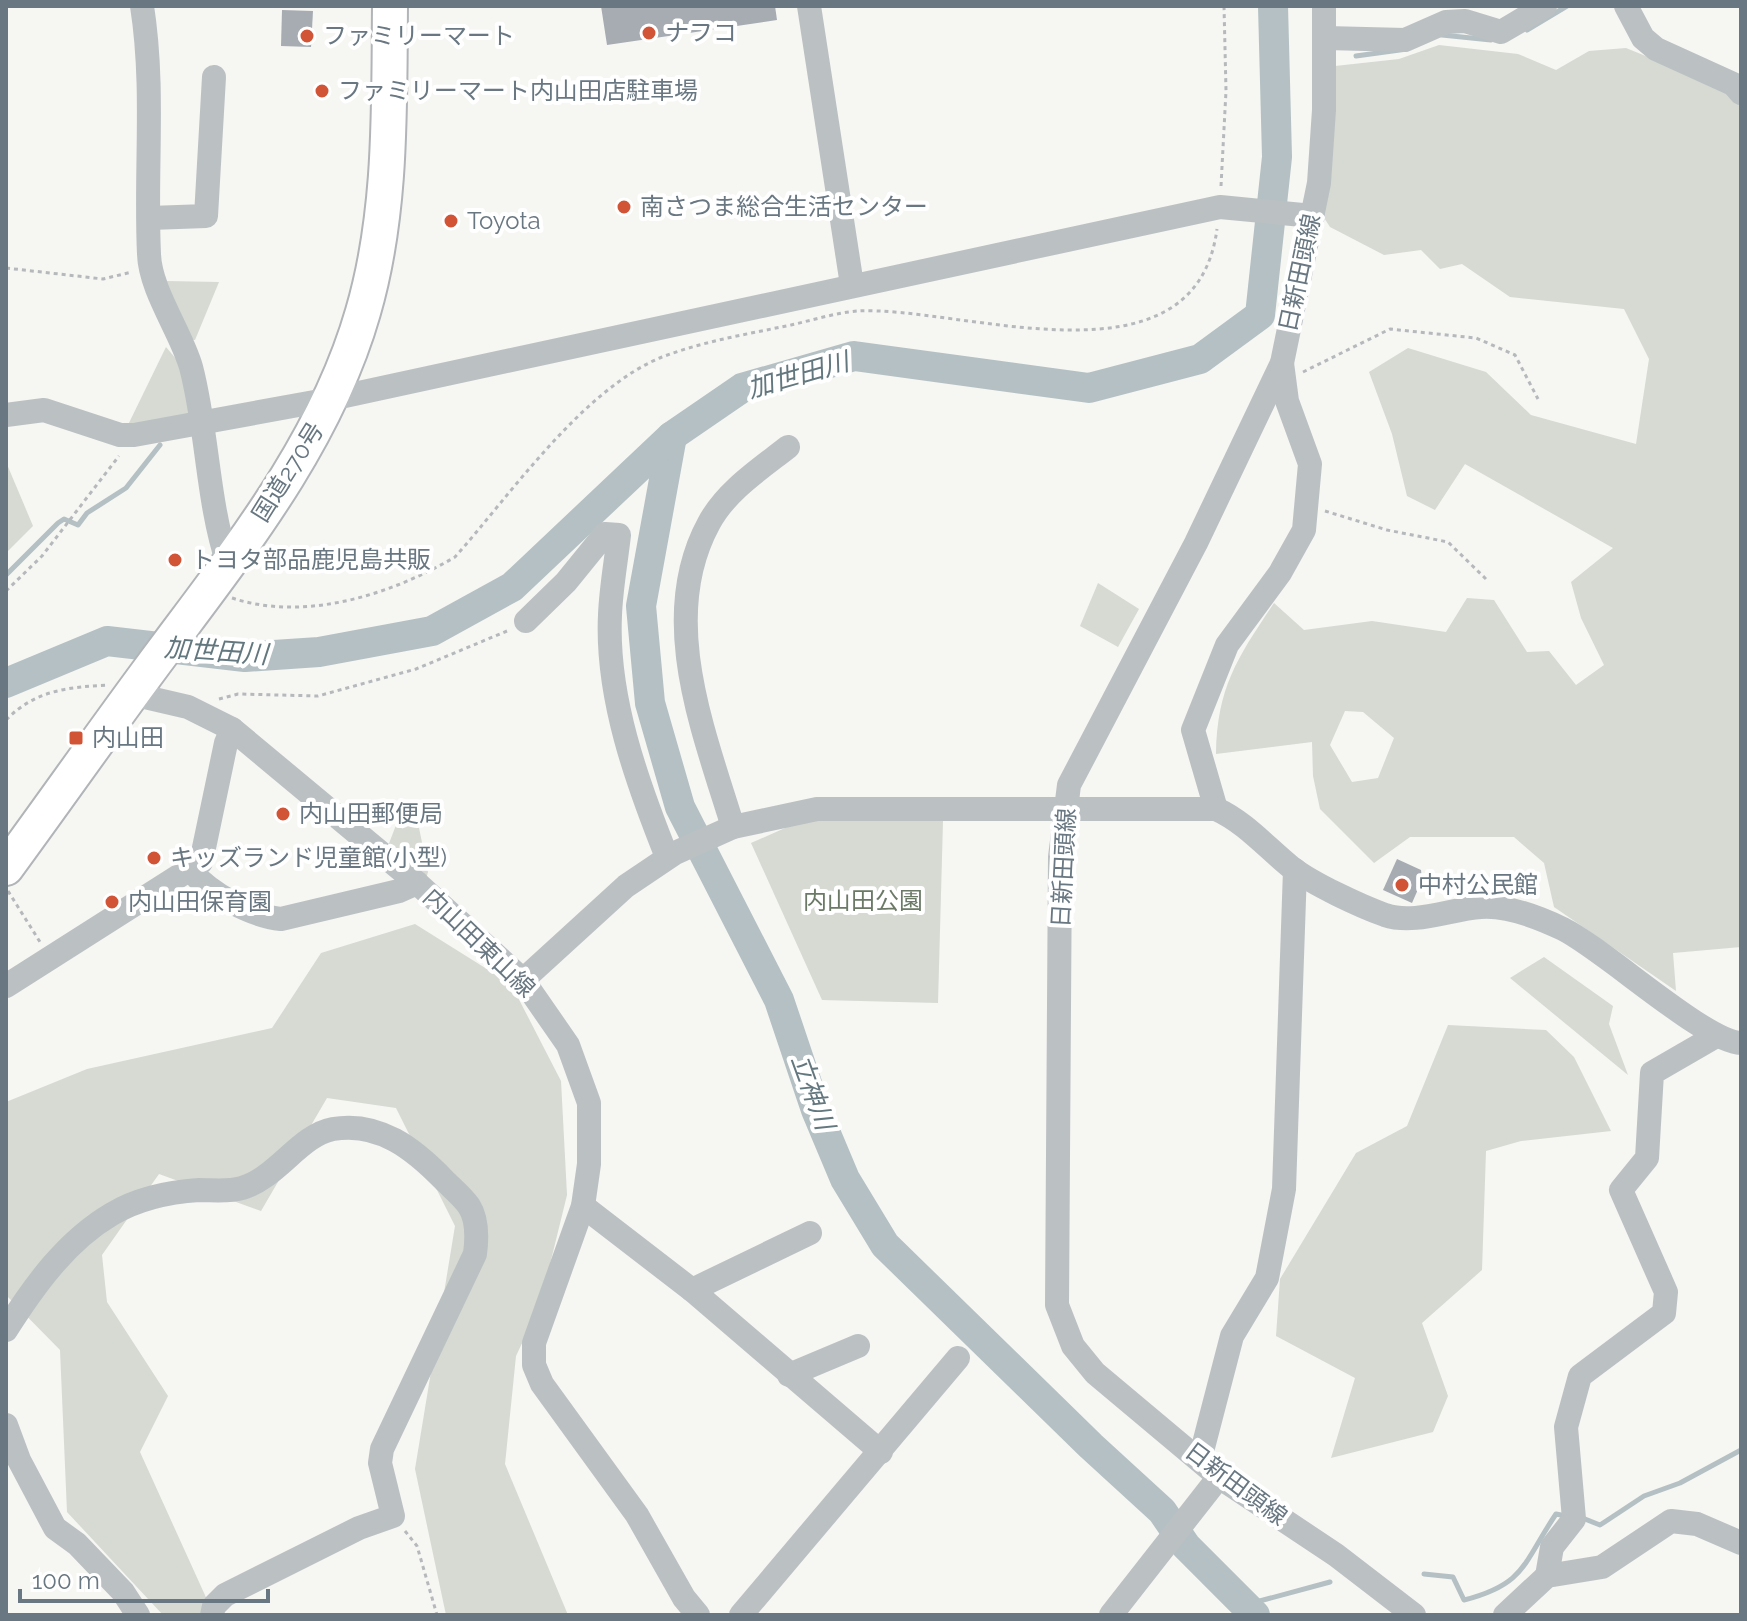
<svg xmlns="http://www.w3.org/2000/svg" width="1747" height="1621" font-family="Raleway,'Noto Sans JP',sans-serif">
<style>
.green{fill:#d6dad3;fill-rule:evenodd}
.lines{fill:none;stroke-linecap:round;stroke-linejoin:round}
.stream{stroke:#b4c0c3;stroke-width:5}
.river{stroke:#b4c0c3;stroke-width:30}
.building{fill:#a6acb2}
.highway-casing{stroke:#b1b5b8;stroke-width:38}
.path{stroke:#b6b9bc;stroke-width:3;stroke-dasharray:4 4;stroke-linecap:butt}
.minor{stroke:#bbc0c3;stroke-width:24}
.highway{stroke:#fff;stroke-width:34}
.poi-dot{fill:#d25437;stroke:#fff;stroke-width:3}
.labels{text-anchor:middle;stroke-width:8;stroke-linejoin:round;paint-order:stroke}
.poi-label{font-size:24px;fill:#687781;stroke:#fff;text-anchor:start}
.street-label{font-size:24px;fill:#687781;stroke:#fff}
.park-label{font-size:24px;fill:#6b7966;stroke:#fff}
.water-label{font-size:26px;font-style:italic;fill:#63777e;stroke:#fff}
</style>
<rect width="100%" height="100%" fill="#f6f6f3"/>
<g class="green">
<path d="M1439 45 1518 54 1556 70 1589 51 1626 48 1741 95V947L1673 953 1676 991 1554 907 1544 863 1514 837H1410L1374 863 1320 809 1313 776 1312 742 1216 754C1217 687 1238 657 1274 603L1304 630 1372 621 1446 632 1467 598 1494 600 1527 652 1549 651 1576 685 1604 665 1581 618 1571 582 1613 548 1465 464 1435 510 1407 496 1392 434 1369 372 1408 348 1486 372 1531 415 1636 444 1649 359 1624 309 1510 297 1462 264 1440 269 1421 250 1384 255 1330 227 1321 213 1335 66 1399 59ZM1345 711 1363 712 1394 738 1378 778 1352 782 1330 745Z"/>
<path d="M166 281 219 282 195 340 186 339Z"/>
<path d="M166 347 182 366 195 413 127 427Z"/>
<path d="M6 462 33 526 6 553Z"/>
<path d="M1098 583 1139 609 1118 647 1080 626Z"/>
<path d="M417 818 428 872 426 879 388 846 398 820Z"/>
<path d="M803 820 943 821 938 1003 822 1000 751 843Z"/>
<path d="M415 924 511 984 561 1081 567 1195 540 1305 516 1356 505 1464 568 1615H446L415 1469 455 1226 396 1108 327 1098 261 1211 159 1174 102 1255 107 1302 168 1396 140 1452 214 1615H163L67 1512 60 1350 6 1295V1102L87 1069 272 1028 321 953Z"/>
<path d="M1544 957 1613 1006 1609 1024 1628 1075 1510 978Z"/>
<path d="M1448 1025 1546 1030 1574 1057 1611 1131 1521 1141 1486 1151 1482 1270 1422 1323 1448 1396 1433 1432 1331 1458 1355 1378 1276 1336 1280 1279 1356 1153 1407 1126Z"/>
</g>
<g class="lines">
<g class="stream">
<path d="M1527 30 1567 6"/>
<path d="M1442 35 1491 40"/>
<path d="M1356 56 1407 49"/>
<path d="M6 575 58 523 64 519 78 525 87 513 126 488 160 445"/>
<path d="M1580 1517 1600 1525 1644 1496 1680 1483 1741 1450"/>
<path d="M1424 1574 1453 1577 1464 1600C1526 1584 1523 1563 1556 1514L1561 1515"/>
<path d="M1245 1605 1330 1582"/>
</g>
<g class="river">
<path d="M672 436 641 606 650 703 680 807 779 1000 816 1110 845 1179 885 1245 1091 1446 1162 1511 1186 1546 1255 1615"/>
<path d="M6 683 107 641 245 657 319 652 432 631 512 587 672 436 742 388 854 356 1089 388 1200 359 1260 315 1277 157 1273 6"/>
</g>
</g>
<g class="building">
<path d="M601 6H775L777 20 607 45Z"/>
<path d="M282 10 313 11 311 47 281 46Z"/>
<path d="M1397 859 1421 870 1422 880 1412 903 1383 890Z"/>
</g>
<g class="lines">
<g class="highway-casing">
<path id="highway" d="M6 868C58 797 109 724 162 653 241 547 326 441 363 312 392 213 389 108 390 6"/>
</g>
<g class="path">
<path d="M1221 186 1226 91 1224 6"/>
<path d="M6 268 103 279 132 272"/>
<path d="M1303 372 1390 329 1476 338 1515 355 1538 399"/>
<path d="M1325 511 1387 530 1448 542 1486 579"/>
<path d="M6 591 42 556 119 456"/>
<path d="M232 598C305 622 390 595 455 557 511 494 583 389 662 357 704 341 748 334 791 325 813 320 835 313 857 311 959 305 1195 395 1217 229"/>
<path d="M219 699 238 694 318 696 416 669 507 631"/>
<path d="M6 720C35 690 69 687 109 685"/>
<path d="M8 891 40 942"/>
<path d="M405 1531 417 1546 437 1615"/>
</g>
<g class="minor">
<path d="M142 6C155 89 145 171 149 254 150 290 181 332 191 367 208 432 207 501 228 564"/>
<path d="M809 6 852 285"/>
<path d="M1324 6V110L1319 183 1282 363 1196 543 1069 785 1060 857 1057 1305 1073 1346 1095 1373 1219 1477 1336 1555 1414 1615"/>
<path d="M1626 6 1643 38 1656 49 1733 84 1741 93"/>
<path d="M1326 38 1405 40 1446 22 1465 21 1501 32 1545 6"/>
<path d="M150 218 206 216 214 77"/>
<path d="M6 415 44 410 120 435H134L331 399 1220 207 1313 216"/>
<path d="M526 621 566 582 605 534 619 535C616 562 611 588 610 615 606 697 637 782 667 857"/>
<path d="M132 694 188 707 232 729 417 883 523 980 568 1045 589 1103V1164L583 1206 534 1343V1365L542 1384 637 1515 684 1598 698 1615"/>
<path d="M1216 809 1193 730 1227 645 1280 573 1304 530 1310 464 1287 401 1282 363"/>
<path d="M733 827C704 732 657 618 709 523 726 491 760 469 788 447"/>
<path d="M191 871C211 894 251 916 281 919L399 891 417 883"/>
<path d="M523 980 626 886 675 853 733 827 817 809H1216C1245 822 1267 848 1292 868 1313 884 1360 906 1385 915 1415 925 1450 909 1481 907 1507 905 1540 918 1563 929 1605 950 1705 1042 1741 1043"/>
<path d="M6 986 201 862 226 743 232 729"/>
<path d="M583 1206 692 1290 881 1452"/>
<path d="M692 1290 810 1233"/>
<path d="M6 1330C34 1286 66 1241 112 1214 139 1198 168 1192 199 1190 213 1190 229 1192 242 1188 277 1178 300 1135 333 1129 379 1121 414 1149 444 1180 452 1188 463 1197 469 1206 478 1220 477 1239 475 1254L382 1449 380 1463 393 1516 359 1528 225 1595 214 1606 212 1615"/>
<path d="M789 1375 858 1346"/>
<path d="M6 1425 19 1460 55 1528 77 1544 123 1592 138 1615"/>
<path d="M1200 1459 1232 1336 1267 1278 1284 1189 1295 870"/>
<path d="M1547 1576 1552 1547 1574 1519 1566 1427 1580 1376 1664 1313 1666 1292 1621 1190 1647 1158 1652 1073 1716 1036"/>
<path d="M741 1615 958 1358"/>
<path d="M1111 1615 1219 1477"/>
<path d="M1505 1615 1547 1576 1602 1567 1671 1521 1697 1524 1741 1543"/>
</g>
<use href="#highway" class="highway"/>
</g>
<g class="poi-dot">
<circle cx="649" cy="33" r="8"/>
<circle cx="307" cy="36" r="8"/>
<circle cx="322" cy="91" r="8"/>
<circle cx="624" cy="207" r="8"/>
<circle cx="451" cy="221" r="8"/>
<circle cx="175" cy="560" r="8"/>
<rect x="68" y="730" width="16" height="16" rx="4"/>
<circle cx="283" cy="814" r="8"/>
<circle cx="154" cy="858" r="8"/>
<circle cx="1402" cy="885" r="8"/>
<circle cx="112" cy="902" r="8"/>
</g>
<g class="labels">
<g class="poi-label">
<text x="665" y="41">ナフコ</text>
<text x="323" y="44">ファミリーマート</text>
<text x="338" y="99">ファミリーマート内山田店駐車場</text>
<text x="640" y="215">南さつま総合生活センター</text>
<text x="467" y="229">Toyota</text>
<text x="191" y="568">トヨタ部品鹿児島共販</text>
<text x="92" y="746">内山田</text>
<text x="299" y="822">内山田郵便局</text>
<text x="170" y="866">キッズランド児童館(小型)</text>
<text x="1418" y="893">中村公民館</text>
<text x="128" y="910">内山田保育園</text>
</g>
<g class="street-label">
<text transform="translate(1300 273) rotate(-78)" y="8">日新田頭線</text>
<text transform="translate(288 472) rotate(-58)" y="8">国道270号</text>
<text transform="translate(1064 868) rotate(-87)" y="8">日新田頭線</text>
<text transform="translate(479 943) rotate(44)" y="8">内山田東山線</text>
<text transform="translate(1236 1484) rotate(37)" y="8">日新田頭線</text>
</g>
<g class="park-label">
<text x="863" y="909">内山田公園</text>
</g>
<g class="water-label">
<text transform="translate(798 375) rotate(-16)" y="9">加世田川</text>
<text transform="translate(216 651) rotate(4)" y="9">加世田川</text>
<text transform="translate(813 1092) rotate(70)" y="9">立神川</text>
</g>
</g>
<rect width="1747" height="1621" fill="none" stroke="#687781" stroke-width="16"/>
<path d="M20 1589v12h248v-12" fill="none" stroke="#687781" stroke-width="4"/>
<text x="32" y="1589" font-size="24" fill="#687781" stroke="#ffffff" stroke-width="6" paint-order="stroke">100 m</text>
</svg>
